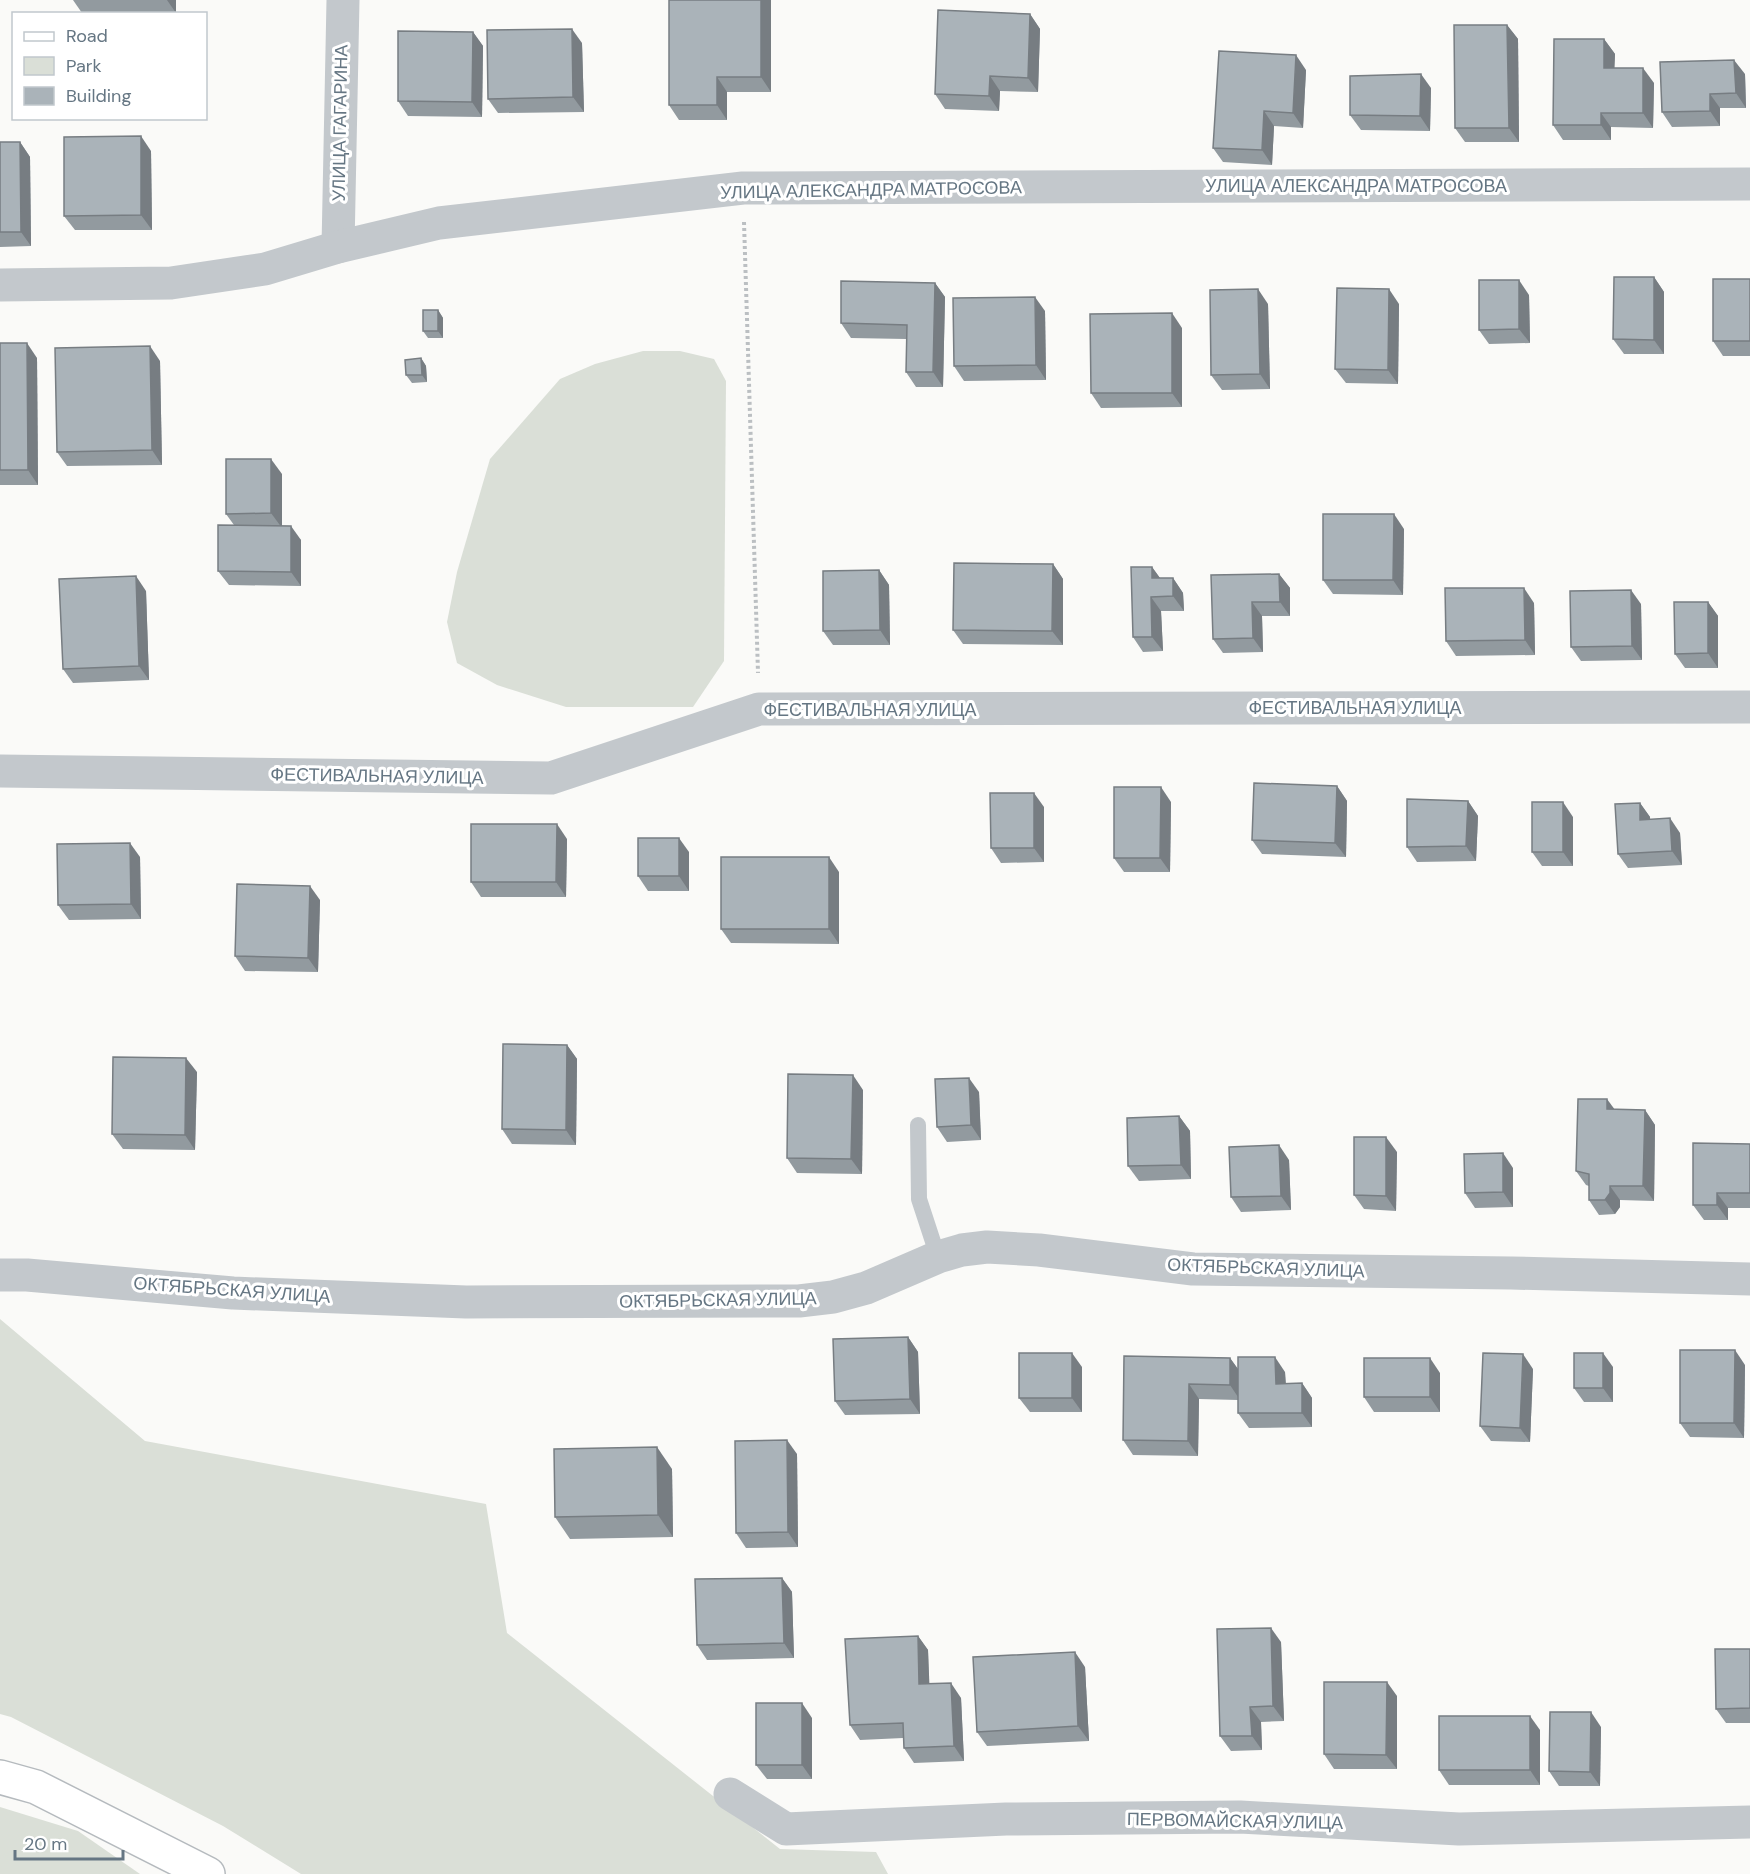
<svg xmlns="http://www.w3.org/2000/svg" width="1750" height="1874" font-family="'DM Sans',sans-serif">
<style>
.green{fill:#dadfd7}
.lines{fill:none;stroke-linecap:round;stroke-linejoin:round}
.primary-casing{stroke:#b5babe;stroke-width:36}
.path{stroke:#bbbfc2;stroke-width:4;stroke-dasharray:3 3;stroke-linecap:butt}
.lane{stroke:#c3c8cc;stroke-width:16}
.street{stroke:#c3c8cc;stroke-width:33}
.primary{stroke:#fff;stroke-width:33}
.wall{fill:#929a9f}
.shaded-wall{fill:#777d82}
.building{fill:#aab3b9;stroke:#777d82;stroke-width:1.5}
.labels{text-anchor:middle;stroke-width:6;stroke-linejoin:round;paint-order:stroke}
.street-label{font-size:18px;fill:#657683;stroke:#fff}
</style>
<rect width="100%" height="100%" fill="#fafaf8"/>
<g class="green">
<path d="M643 351H680L714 359 726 381 724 661 693 707H566L497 685 457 663 447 622 457 572 490 459 560 379 595 364Z"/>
<path d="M0 1319 145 1441 486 1504 507 1633 780 1849 876 1852 888 1874H301L223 1826 11 1717 0 1714Z"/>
<path d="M0 1807 78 1831 140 1874H0Z"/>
</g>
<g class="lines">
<g class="primary-casing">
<path id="primary" d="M0 1777 36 1787 208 1874"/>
</g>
<path class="path" d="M744 222 758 673"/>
<path class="lane" d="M918 1125 919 1199 938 1257"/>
<g class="street">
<path d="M338 247 343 0"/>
<path d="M0 285 171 283 265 269 338 247 439 223 743 188 1750 184"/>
<path d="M0 771 551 778 759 709 1750 707"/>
<path d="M0 1275H27L233 1293 466 1302 799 1301 833 1297 866 1288 938 1257 962 1250 987 1247 1039 1250 1193 1269 1511 1273 1750 1279"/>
<path d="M730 1794 786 1829 1006 1819 1240 1817 1459 1829 1750 1822"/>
</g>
<use href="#primary" class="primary"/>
</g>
<g class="wall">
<path d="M73 0H176V13H82Z"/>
<path d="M771 0V92H727V120H679L669 105Z"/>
<path d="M1030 14 1040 29 1038 92 1000 91 999 111 945 109 935 94Z"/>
<path d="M1507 25 1518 39 1519 142H1465L1455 128Z"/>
<path d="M473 32 483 46 482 117 408 116 398 101Z"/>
<path d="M1604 39 1615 54 1614 68 1654 83 1653 128 1611 127V140H1563L1553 125Z"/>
<path d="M582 43 584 112 498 113 488 99Z"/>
<path d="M1306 70 1303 128 1274 126 1272 165 1223 162 1213 148Z"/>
<path d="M1745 74 1746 108H1720V126L1672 127 1662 112Z"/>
<path d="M1431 88 1430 131 1361 130 1350 115Z"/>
<path d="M0 142H20L30 157 31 246 0 247Z"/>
<path d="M151 151 152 230H75L64 216Z"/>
<path d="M1654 277 1664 292V354H1624L1613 339Z"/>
<path d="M1750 279V356H1723L1713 341Z"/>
<path d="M935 283 945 297 943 387H916L906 372V339L851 338 841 323Z"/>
<path d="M1529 295 1530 343 1489 344 1479 330Z"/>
<path d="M1268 304 1270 389 1222 390 1211 375Z"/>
<path d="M1399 304 1398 384 1346 383 1335 369Z"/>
<path d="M438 310 443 318V338H428L423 331Z"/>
<path d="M1045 311 1046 380 964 381 954 366Z"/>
<path d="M1182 328V407L1101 408 1091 393Z"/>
<path d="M0 343 37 358 38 485H0Z"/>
<path d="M421 358 426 366 427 382 412 383 406 375Z"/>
<path d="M160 361 162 465 67 466 57 452Z"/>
<path d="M282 474V526L301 540V586L229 585 218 571 234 525 226 514Z"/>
<path d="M1404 529 1403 595 1333 594 1323 580Z"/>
<path d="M1053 564 1063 579V645L963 644 953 630Z"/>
<path d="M1152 567 1160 578H1173L1183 593 1184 611H1161L1163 651 1143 652 1133 637Z"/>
<path d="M879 570 889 585 890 645H833L823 631Z"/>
<path d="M1279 574 1290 588V616H1262L1263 652 1223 653 1213 639Z"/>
<path d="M146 591 149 680 73 683 63 669Z"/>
<path d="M1708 602 1718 616V668H1685L1675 654Z"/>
<path d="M1534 603 1535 655 1456 656 1446 641Z"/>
<path d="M1641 604 1642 660 1581 661 1571 647Z"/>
<path d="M1337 786 1347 801 1346 857 1262 854 1252 840Z"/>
<path d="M1468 801 1478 816 1476 861 1417 862 1407 847Z"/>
<path d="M1171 802 1170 872H1124L1114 858Z"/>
<path d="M1640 803 1650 817V820L1680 833 1682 865 1628 868 1618 854Z"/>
<path d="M1044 807V862L1001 863 991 848Z"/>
<path d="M1573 817V866H1542L1532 852Z"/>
<path d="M567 839 566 897H481L471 882Z"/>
<path d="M689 852V891H648L638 876Z"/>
<path d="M140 857 141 919 69 920 58 905Z"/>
<path d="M839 872V944L731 943 721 929Z"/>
<path d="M320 900 318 972 245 971 235 956Z"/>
<path d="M567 1045 577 1059 576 1145 512 1144 502 1129Z"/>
<path d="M197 1072 195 1150 123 1149 112 1134Z"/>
<path d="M863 1090 862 1174 797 1173 787 1158Z"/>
<path d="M979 1092 981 1140 947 1142 937 1127Z"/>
<path d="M1614 1110H1645L1655 1125 1654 1201 1620 1200V1207L1615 1214 1599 1215 1589 1200V1186L1586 1185 1576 1171Z"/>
<path d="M1179 1116 1190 1131 1191 1179 1139 1181 1128 1166Z"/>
<path d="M1750 1144V1208H1728V1220H1704L1693 1205Z"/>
<path d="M1397 1152 1396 1211 1364 1209 1354 1195Z"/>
<path d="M1289 1160 1291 1210 1241 1212 1231 1197Z"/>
<path d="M1513 1168V1207L1475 1208 1465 1193Z"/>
<path d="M908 1337 918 1352 920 1414 845 1415 835 1401Z"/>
<path d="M1124 1356 1230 1358 1238 1369 1285 1372 1286 1383H1302L1312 1398V1427L1249 1428 1238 1413V1400L1199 1399 1198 1456 1133 1455 1123 1440Z"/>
<path d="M1745 1365 1744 1438 1690 1437 1680 1423Z"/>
<path d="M1082 1367V1412H1030L1019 1398Z"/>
<path d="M1613 1367V1402H1584L1574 1388Z"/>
<path d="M1533 1369 1530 1442 1491 1441 1480 1426Z"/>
<path d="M1440 1373V1412H1374L1364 1397Z"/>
<path d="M797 1454 798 1547 746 1548 736 1533Z"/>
<path d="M672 1469 673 1537 570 1539 555 1517Z"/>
<path d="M782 1578 792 1592 794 1658 707 1660 697 1645Z"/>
<path d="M918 1636 928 1650 929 1684 961 1698 964 1761 914 1763 904 1748 903 1738 860 1740 850 1725Z"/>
<path d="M1281 1642 1284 1721 1261 1722 1262 1750 1231 1751 1220 1736Z"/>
<path d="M1750 1649V1723H1726L1716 1709Z"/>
<path d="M1085 1667 1089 1741 987 1746 977 1732Z"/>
<path d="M1397 1696V1769H1334L1324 1754Z"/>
<path d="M812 1718V1779H767L756 1765Z"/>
<path d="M1601 1727 1600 1786H1559L1549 1771Z"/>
<path d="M1540 1730V1785H1449L1439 1770Z"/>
</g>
<g class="shaded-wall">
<path d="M167 0H176V13Z"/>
<path d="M761 0H771V92L761 77Z"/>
<path d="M1030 14 1040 29 1038 92 1028 78Z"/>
<path d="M1507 25 1518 39 1519 142 1509 128Z"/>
<path d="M572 29 582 43 584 112 573 97Z"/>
<path d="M473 32 483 46 482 117 472 102Z"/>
<path d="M1604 39 1615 54 1614 82 1604 68Z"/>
<path d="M1296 55 1306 70 1303 128 1293 113Z"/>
<path d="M1734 60 1745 74 1746 108 1736 93Z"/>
<path d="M1643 68 1654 83 1653 128 1643 113Z"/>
<path d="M1421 74 1431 88 1430 131 1420 116Z"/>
<path d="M990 76 1000 91 999 111 989 96Z"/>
<path d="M717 77 727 92V120L717 105Z"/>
<path d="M1710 94 1720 108V126L1710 111Z"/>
<path d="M1264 111 1274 126 1272 165 1262 150Z"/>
<path d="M1601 113 1611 127V140L1601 125Z"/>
<path d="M141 136 151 151 152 230 141 215Z"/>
<path d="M20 142 30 157 31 246 21 232Z"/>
<path d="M1654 277 1664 292V354L1654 340Z"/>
<path d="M1519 280 1529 295 1530 343 1519 329Z"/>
<path d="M935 283 945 297 943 387 933 372Z"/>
<path d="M1258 289 1268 304 1270 389 1260 374Z"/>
<path d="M1389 289 1399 304 1398 384 1388 370Z"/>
<path d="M1035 297 1045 311 1046 380 1036 365Z"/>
<path d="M438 310 443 318V338L438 331Z"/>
<path d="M1172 313 1182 328V407L1172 393Z"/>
<path d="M27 343 37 358 38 485 28 470Z"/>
<path d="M150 346 160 361 162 465 152 450Z"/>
<path d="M421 358 426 366 427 382 422 375Z"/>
<path d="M271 459 282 474V528L271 513Z"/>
<path d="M1394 514 1404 529 1403 595 1393 580Z"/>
<path d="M291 526 301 540V586L291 572Z"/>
<path d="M1053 564 1063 579V645L1052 631Z"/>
<path d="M1152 567 1162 581 1152 578Z"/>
<path d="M879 570 889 585 890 645 880 630Z"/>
<path d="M1279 574 1290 588V616L1280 602Z"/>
<path d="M136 576 146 591 149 680 139 666Z"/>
<path d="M1173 578 1183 593 1184 611 1173 596Z"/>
<path d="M1524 588 1534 603 1535 655 1525 640Z"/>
<path d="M1631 590 1641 604 1642 660 1632 646Z"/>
<path d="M1151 597 1161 611 1163 651 1152 637Z"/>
<path d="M1252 602 1262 616 1263 652 1253 638Z"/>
<path d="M1708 602 1718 616V668L1708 653Z"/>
<path d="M1337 786 1347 801 1346 857 1335 843Z"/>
<path d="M1161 787 1171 802 1170 872 1160 858Z"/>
<path d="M1034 793 1044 807V862L1034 848Z"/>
<path d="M1468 801 1478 816 1476 861 1466 846Z"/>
<path d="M1563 802 1573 817V866L1563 852Z"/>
<path d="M1640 803 1650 817 1651 835 1640 820Z"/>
<path d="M1670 818 1680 833 1682 865 1672 851Z"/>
<path d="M557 824 567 839 566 897 556 882Z"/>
<path d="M679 838 689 852V891L679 876Z"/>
<path d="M130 843 140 857 141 919 131 904Z"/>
<path d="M829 857 839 872V944L829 929Z"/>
<path d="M310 886 320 900 318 972 308 958Z"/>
<path d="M567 1045 577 1059 576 1145 566 1130Z"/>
<path d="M186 1058 197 1072 195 1150 185 1135Z"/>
<path d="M853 1075 863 1090 862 1174 851 1159Z"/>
<path d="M969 1078 979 1092 981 1140 971 1125Z"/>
<path d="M1607 1099 1618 1114 1607 1109Z"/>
<path d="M1645 1110 1655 1125 1654 1201 1643 1186Z"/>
<path d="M1179 1116 1190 1131 1191 1179 1181 1165Z"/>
<path d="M1386 1137 1397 1152 1396 1211 1386 1196Z"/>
<path d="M1279 1145 1289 1160 1291 1210 1281 1196Z"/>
<path d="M1503 1153 1513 1168V1207L1503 1192Z"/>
<path d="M1610 1186 1620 1200V1207L1615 1214 1605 1200Z"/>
<path d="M1717 1193 1728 1208V1220L1717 1205Z"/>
<path d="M908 1337 918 1352 920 1414 910 1399Z"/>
<path d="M1735 1350 1745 1365 1744 1438 1734 1423Z"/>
<path d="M1072 1353 1082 1367V1412L1072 1398Z"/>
<path d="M1603 1353 1613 1367V1402L1603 1388Z"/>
<path d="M1523 1354 1533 1369 1530 1442 1520 1428Z"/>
<path d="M1275 1357 1285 1372 1286 1398 1276 1384Z"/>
<path d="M1230 1358 1240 1372V1400L1230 1385Z"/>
<path d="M1430 1358 1440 1373V1412L1430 1397Z"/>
<path d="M1302 1383 1312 1398V1427L1302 1413Z"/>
<path d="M1189 1384 1199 1399 1198 1456 1188 1441Z"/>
<path d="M787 1440 797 1454 798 1547 788 1532Z"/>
<path d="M657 1447 672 1469 673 1537 658 1515Z"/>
<path d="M782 1578 792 1592 794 1658 784 1643Z"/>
<path d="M1271 1628 1281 1642 1284 1721 1273 1706Z"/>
<path d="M918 1636 928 1650 930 1699 919 1684Z"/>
<path d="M1075 1652 1085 1667 1089 1741 1078 1726Z"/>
<path d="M1387 1682 1397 1696V1769L1386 1755Z"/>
<path d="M951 1683 961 1698 964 1761 954 1746Z"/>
<path d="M802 1703 812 1718V1779L802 1765Z"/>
<path d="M1250 1707 1261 1722 1262 1750 1252 1736Z"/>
<path d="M1591 1712 1601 1727 1600 1786 1590 1772Z"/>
<path d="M1530 1716 1540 1730V1785L1530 1770Z"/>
</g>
<g class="building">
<path d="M669 0H761V77H717V105H669Z"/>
<path d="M938 10 1030 14 1028 78 990 76 989 96 935 94Z"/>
<path d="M1454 25H1507L1509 128H1455Z"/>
<path d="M572 29 573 97 488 99 487 30Z"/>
<path d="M398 31 473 32 472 102 398 101Z"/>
<path d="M1554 39H1604V68H1643V113H1601V125H1553Z"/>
<path d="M1219 51 1296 55 1293 113 1264 111 1262 150 1213 148Z"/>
<path d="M1734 60 1736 93 1710 94V111L1662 112 1660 62Z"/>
<path d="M1421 74 1420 116 1350 115V76Z"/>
<path d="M141 136V215L64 216V137Z"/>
<path d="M0 142H20L21 232H0Z"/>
<path d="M1614 277H1654V340L1613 339Z"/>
<rect x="1713" y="279" width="37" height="62"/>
<path d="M1479 280H1519V329L1479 330Z"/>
<path d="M841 281 935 283 933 372H906L907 325 841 323Z"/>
<path d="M1337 288 1389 289 1388 370 1335 369Z"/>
<path d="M1258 289 1260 374 1211 375 1210 290Z"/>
<path d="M1035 297 1036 365 954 366 953 298Z"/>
<rect x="423" y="310" width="15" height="21"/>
<path d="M1172 313V393H1091L1090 314Z"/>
<path d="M0 343H27L28 470H0Z"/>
<path d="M150 346 152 450 57 452 55 348Z"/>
<path d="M421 358 422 375H406L405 360Z"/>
<path d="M226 459H271V513L226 514Z"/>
<path d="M1323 514H1394L1393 580H1323Z"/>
<path d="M218 525 291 526V572L218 571Z"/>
<path d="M954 563 1053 564 1052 631 953 630Z"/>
<path d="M1131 567H1152V578H1173V596L1151 597 1152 637H1133Z"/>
<path d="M879 570 880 630 823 631V571Z"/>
<path d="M1279 574 1280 602H1252L1253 638 1213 639 1211 575Z"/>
<path d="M136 576 139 666 63 669 59 579Z"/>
<path d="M1445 588H1524L1525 640 1446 641Z"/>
<path d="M1631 590 1632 646 1571 647 1570 591Z"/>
<path d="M1674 602H1708V653L1675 654Z"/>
<path d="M1254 783 1337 786 1335 843 1252 840Z"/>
<path d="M1114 787H1161L1160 858H1114Z"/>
<path d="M990 793H1034V848H991Z"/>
<path d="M1407 799 1468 801 1466 846 1407 847Z"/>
<rect x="1532" y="802" width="31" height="50"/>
<path d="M1640 803V820L1670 818 1672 851 1618 854 1615 804Z"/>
<path d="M471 824H557L556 882H471Z"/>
<rect x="638" y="838" width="41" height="38"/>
<path d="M130 843 131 904 58 905 57 844Z"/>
<rect x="721" y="857" width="108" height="72"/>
<path d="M237 884 310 886 308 958 235 956Z"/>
<path d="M503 1044 567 1045 566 1130 502 1129Z"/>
<path d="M113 1057 186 1058 185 1135 112 1134Z"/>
<path d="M788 1074 853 1075 851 1159 787 1158Z"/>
<path d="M969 1078 971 1125 937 1127 935 1079Z"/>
<path d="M1578 1099H1607V1109L1645 1110 1643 1186H1610V1193L1605 1200H1589V1174L1576 1171Z"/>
<path d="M1179 1116 1181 1165 1128 1166 1127 1118Z"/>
<path d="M1354 1137H1386V1196L1354 1195Z"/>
<path d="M1693 1143 1750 1144V1193H1717V1205H1693Z"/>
<path d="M1279 1145 1281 1196 1231 1197 1229 1147Z"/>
<path d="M1503 1153V1192L1465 1193 1464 1154Z"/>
<path d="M908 1337 910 1399 835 1401 833 1339Z"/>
<path d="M1680 1350H1735L1734 1423H1680Z"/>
<rect x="1019" y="1353" width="53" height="45"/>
<path d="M1483 1353 1523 1354 1520 1428 1480 1426Z"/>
<rect x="1574" y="1353" width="29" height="35"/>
<path d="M1124 1356 1230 1358V1385L1189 1384 1188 1441 1123 1440Z"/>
<path d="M1238 1357H1275L1276 1384 1302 1383V1413H1238Z"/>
<rect x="1364" y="1358" width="66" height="39"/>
<path d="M787 1440 788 1532 736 1533 735 1441Z"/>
<path d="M657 1447 658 1515 555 1517 554 1449Z"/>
<path d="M782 1578 784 1643 697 1645 695 1579Z"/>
<path d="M1271 1628 1273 1706 1250 1707 1252 1736H1220L1217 1629Z"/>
<path d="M918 1636 919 1684 951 1683 954 1746 904 1748 903 1723 850 1725 845 1639Z"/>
<path d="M1715 1649H1750V1708L1716 1709Z"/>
<path d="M1075 1652 1078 1726 977 1732 973 1657Z"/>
<path d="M1324 1682H1387L1386 1755 1324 1754Z"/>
<rect x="756" y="1703" width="46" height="62"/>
<path d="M1550 1712H1591L1590 1772 1549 1771Z"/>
<rect x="1439" y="1716" width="91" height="54"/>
</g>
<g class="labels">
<g class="street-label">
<text transform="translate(340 123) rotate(-89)" y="6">УЛИЦА ГАГАРИНА</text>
<text x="1356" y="192">УЛИЦА АЛЕКСАНДРА МАТРОСОВА</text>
<text transform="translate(871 190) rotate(-1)" y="6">УЛИЦА АЛЕКСАНДРА МАТРОСОВА</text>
<text x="1355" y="714">ФЕСТИВАЛЬНАЯ УЛИЦА</text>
<text x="870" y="716">ФЕСТИВАЛЬНАЯ УЛИЦА</text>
<text transform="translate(377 776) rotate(1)" y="6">ФЕСТИВАЛЬНАЯ УЛИЦА</text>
<text transform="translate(1266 1268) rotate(2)" y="6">ОКТЯБРЬСКАЯ УЛИЦА</text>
<text transform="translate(232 1290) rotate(4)" y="6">ОКТЯБРЬСКАЯ УЛИЦА</text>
<text transform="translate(718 1300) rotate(-1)" y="6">ОКТЯБРЬСКАЯ УЛИЦА</text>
<text transform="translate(1235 1821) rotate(1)" y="6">ПЕРВОМАЙСКАЯ УЛИЦА</text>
</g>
</g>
<rect x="12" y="12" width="195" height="108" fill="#ffffff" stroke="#c1c8cd" stroke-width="1.5"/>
<rect x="24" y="32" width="30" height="9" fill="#ffffff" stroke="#c1c8cd" stroke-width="1.5"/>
<text x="66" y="42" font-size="18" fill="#657683">Road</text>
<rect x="24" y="57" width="30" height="18" fill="#dadfd7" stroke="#c1c8cd" stroke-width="1.5"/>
<text x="66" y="72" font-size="18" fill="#657683">Park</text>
<rect x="24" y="87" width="30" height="18" fill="#aab3b9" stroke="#c1c8cd" stroke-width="1.5"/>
<text x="66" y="102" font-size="18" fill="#657683">Building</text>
<path d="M15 1850v9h108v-9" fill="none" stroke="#657683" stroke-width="3"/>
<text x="24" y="1850" font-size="18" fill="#657683" stroke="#ffffff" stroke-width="4.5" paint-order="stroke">20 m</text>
</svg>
